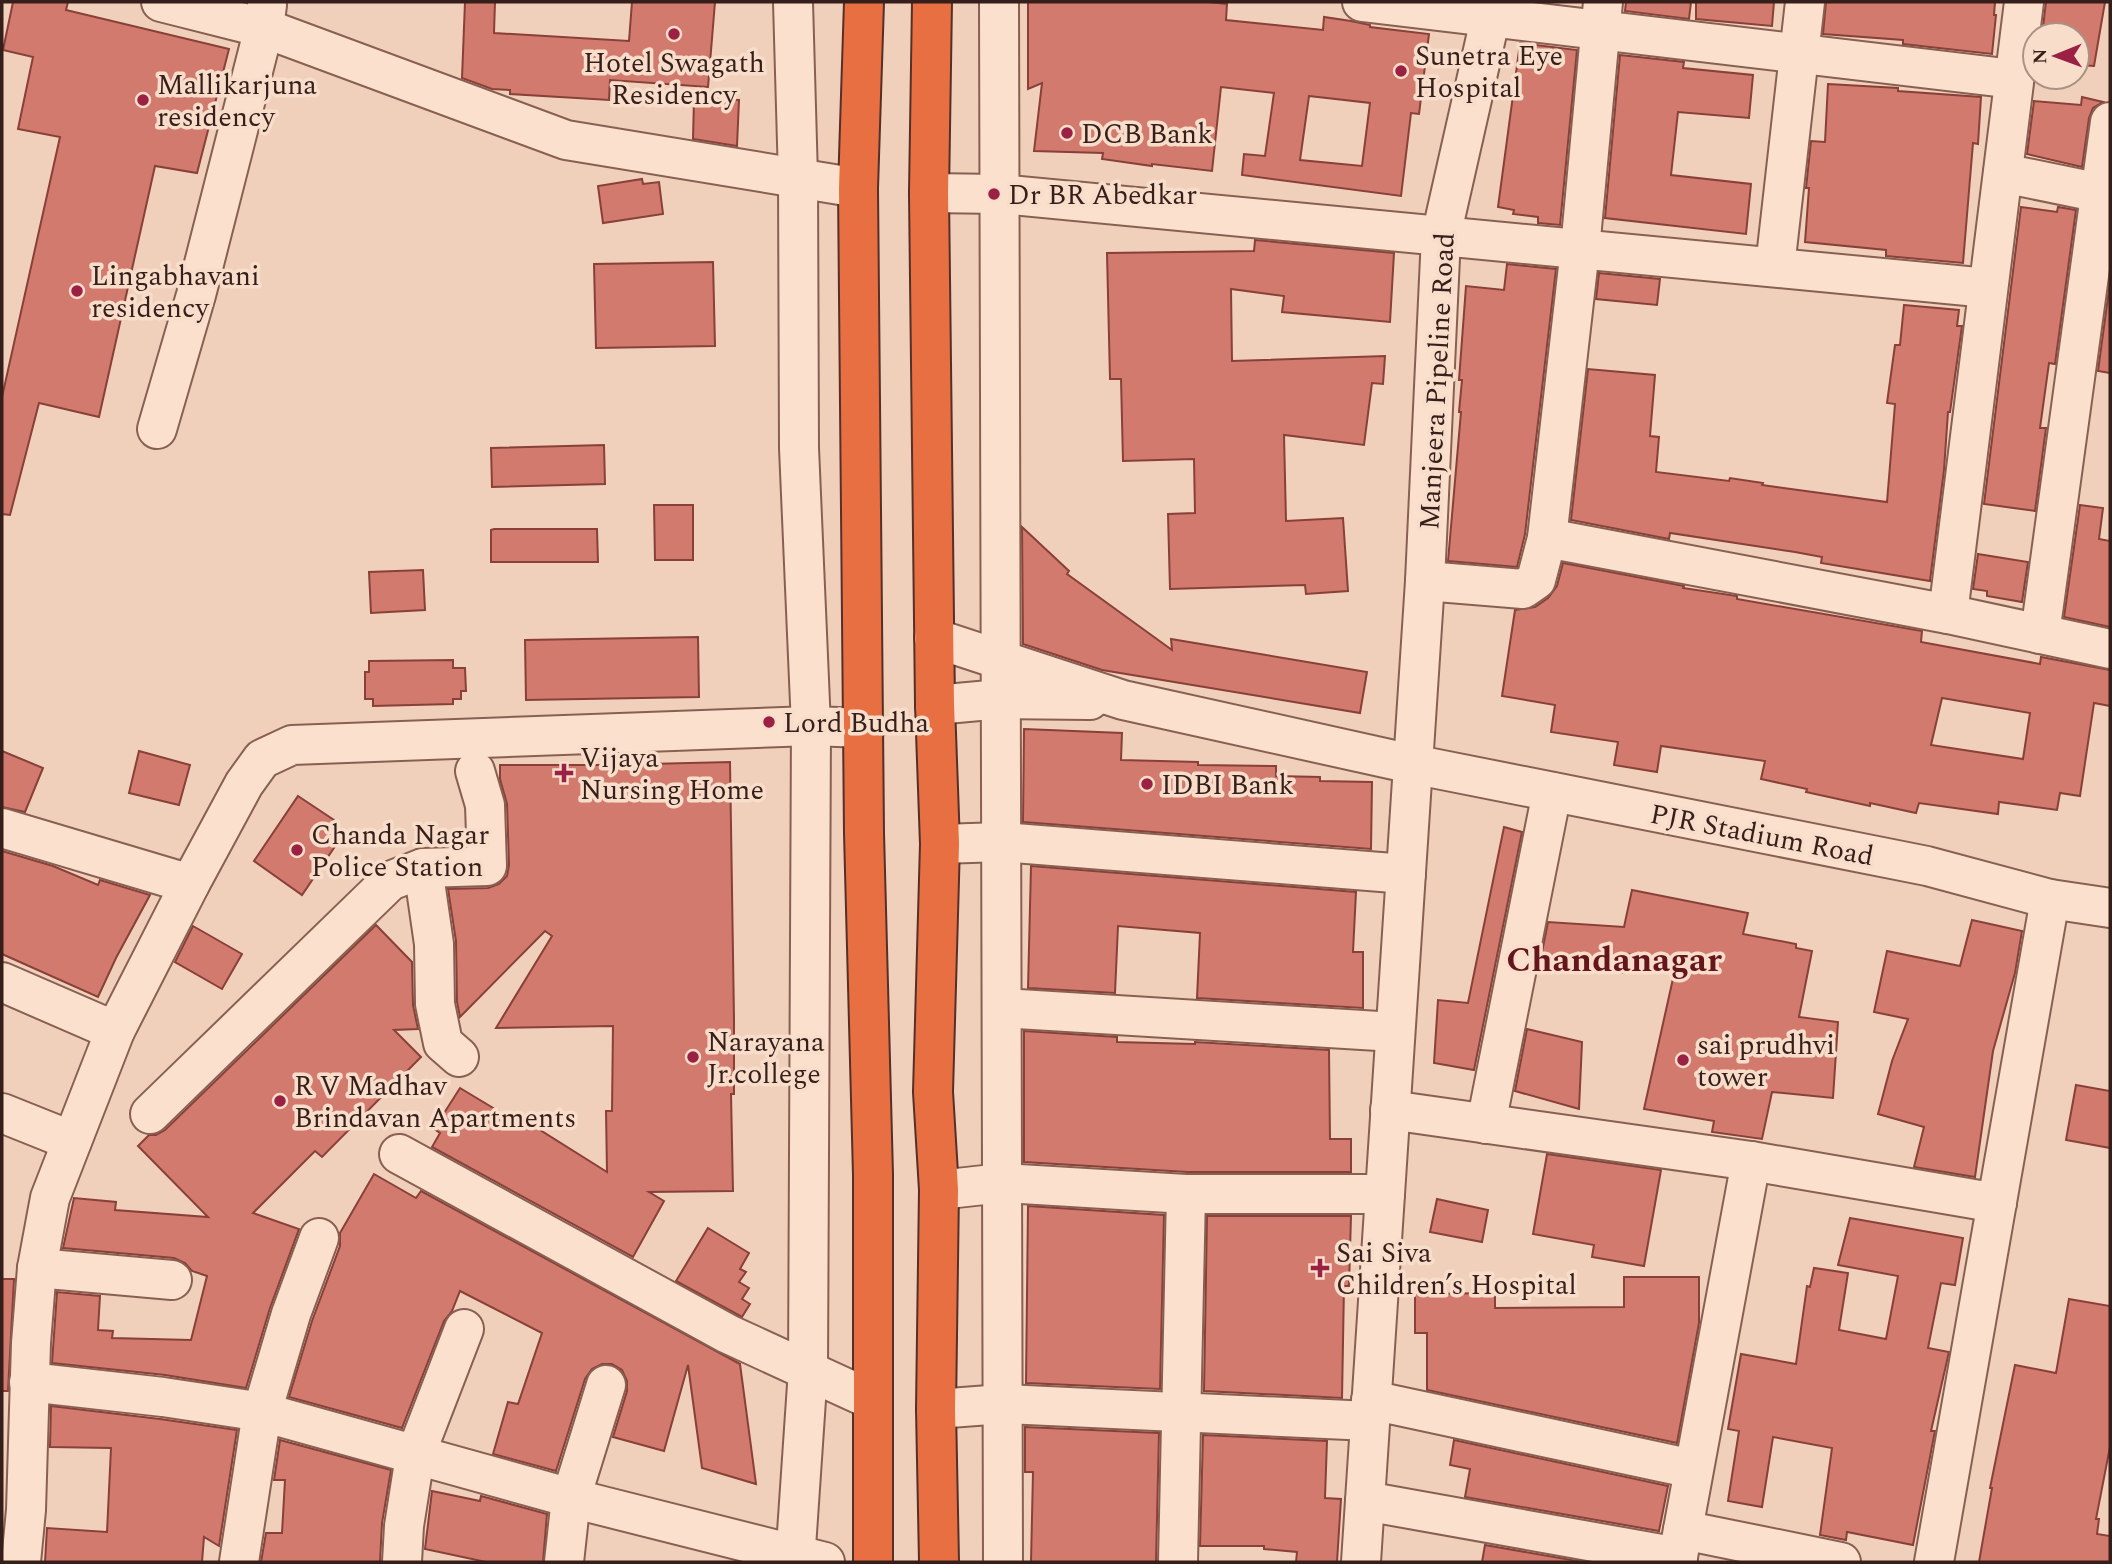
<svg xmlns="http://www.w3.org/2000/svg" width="2112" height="1564" font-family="Spectral,serif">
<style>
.building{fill:#d17a6d;stroke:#884038;stroke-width:2;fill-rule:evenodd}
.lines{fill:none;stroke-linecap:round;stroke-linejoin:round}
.minor-casing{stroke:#886053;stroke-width:42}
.highway-casing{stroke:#553029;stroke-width:42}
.minor{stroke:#fbe0cd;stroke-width:38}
.highway{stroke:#e86f42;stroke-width:38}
.poi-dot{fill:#9a2044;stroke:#f7ddca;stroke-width:2.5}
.labels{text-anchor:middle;stroke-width:7;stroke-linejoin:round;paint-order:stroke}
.poi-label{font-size:28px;fill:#361f1a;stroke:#f7ddca;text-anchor:start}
.street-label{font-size:28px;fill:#361f1a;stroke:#f7ddca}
.district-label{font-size:35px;font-weight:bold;fill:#65161c;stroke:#f7ddca}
</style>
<rect width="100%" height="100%" fill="#f0d0ba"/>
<g class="building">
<path d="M13 2H68L66 10 229 49 197 173 155 166 99 417 39 403 10 515 2 514V397L60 137 18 129 33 57 3 50Z"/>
<path d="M465 2H495L494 33 629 41 632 2H715L708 87 610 80 609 100 510 94V90L492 89 462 78Z"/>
<path d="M1028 2H1209L1227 4 1226 20 1323 30 1324 17 1351 21 1370 25V27L1429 34 1419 114 1411 113 1401 196 1242 175 1244 154 1265 156 1274 93 1221 87 1212 171 1152 164V166L1102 159 1103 153 1034 151 1042 83 1028 89ZM1309 96 1370 103 1362 166 1300 160Z"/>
<path d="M1626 2H1691L1689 19 1625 11Z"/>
<path d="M1696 2H1774L1772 26 1696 19Z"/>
<path d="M1826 2H1995L1994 15H1996L1992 54 1903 44V40L1823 34Z"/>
<path d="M2046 2H2105L2094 66 2077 65V35H2042Z"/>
<path d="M1520 43 1577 50 1560 225 1538 223V217L1513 214 1514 210 1498 207Z"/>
<path d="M1620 55 1684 62 1683 68 1753 75 1749 118 1678 112 1671 175 1751 184 1746 234 1605 218Z"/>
<path d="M1828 84 1898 88V91L1981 97 1978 144 1973 143 1963 263 1886 256V250L1805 242 1809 188H1806L1811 141 1825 142Z"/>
<path d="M2082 97 2103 102 2093 108 2089 118 2082 167 2027 154 2034 101 2081 105Z"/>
<path d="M694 99 739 100 737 146 693 139Z"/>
<path d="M642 179 643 184 659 182 663 214 603 223 598 186Z"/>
<path d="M2021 207 2057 212 2058 207 2076 210 2055 364 2049 363 2040 428H2046L2035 511 1984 504Z"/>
<path d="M1255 240 1394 253 1390 322 1282 312 1284 296 1231 289 1232 361 1385 356 1383 384 1372 383 1364 445 1284 435 1286 521 1343 518 1348 591 1306 594 1305 585 1170 589 1168 514 1195 513 1194 459 1123 461 1121 379H1110L1107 253 1254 251Z"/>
<path d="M713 262 715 346 596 348 594 264Z"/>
<path d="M1507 264 1556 269 1525 534 1517 567 1448 561 1461 412H1459L1462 380H1459L1466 286 1504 290Z"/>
<path d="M1599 273 1660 279 1657 305 1596 299Z"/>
<path d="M2110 282V373L2098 371Z"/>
<path d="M1904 305 1959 310 1957 326H1962L1950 412H1948L1944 470 1930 581 1821 563 1822 557 1795 552 1670 533 1669 539 1571 520 1588 369 1655 375 1650 436 1659 437 1656 472 1729 481 1730 478 1763 483 1762 485 1887 502 1895 404 1887 403 1895 345H1900Z"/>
<path d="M604 445 605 484 492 487 491 448Z"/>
<path d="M654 505H693V560H655Z"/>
<path d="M2080 505 2103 508 2099 539 2110 541V627L2064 617Z"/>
<path d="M1022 527 1069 571 1067 574 1172 650 1171 639 1367 672 1360 713 1102 670 1023 644Z"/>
<path d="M494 529H597L598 562H491V530Z"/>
<path d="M1978 554 2028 562 2022 602 1987 596V591L1973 589Z"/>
<path d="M1563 563 1684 586 1683 588 1737 596V599L1922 631 1921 642 2040 664 2041 657 2110 670V706L2094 703 2080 796 2060 793 2057 810 1999 802 1998 814 1919 803 1916 813 1870 803V806L1806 792 1807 789 1761 779 1765 761 1661 746 1657 772 1614 765 1618 742 1551 732 1555 705 1502 696 1515 610 1535 607 1548 598 1557 586ZM1942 698 2030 713 2023 759 1931 745Z"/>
<path d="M423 570 425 610 371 613 369 572Z"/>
<path d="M698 637 699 697 526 700 525 640Z"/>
<path d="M453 660V668H465L466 691H461V699H453V704L373 706V699H365V672H369V661Z"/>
<path d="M1024 729 1122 733 1121 760 1198 762V765L1276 766V776L1320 777V781L1372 782 1371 849 1023 822Z"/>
<path d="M2 751 43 768 25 812 2 807Z"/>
<path d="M139 751 190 765 179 805 129 793Z"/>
<path d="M730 762 734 1019V1094H731L733 1191 649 1192 664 1201 633 1257 432 1147 440 1133 434 1129 460 1088 513 1120 516 1115 607 1172 606 1111H612L613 1026 496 1028 552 936 545 931 460 1017 457 1002 456 941 448 889 488 888 499 884 507 876 509 865 507 804 500 779V765H606Z"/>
<path d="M298 796 334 820 327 830 340 839 302 895 254 861Z"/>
<path d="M1504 827 1522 832 1474 1070 1434 1063 1438 1000 1468 1003Z"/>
<path d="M2 851 53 866 98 885 100 880 150 895 116 958 98 997 2 954Z"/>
<path d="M1031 866 1356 892 1353 952H1363V1008L1197 998 1200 933 1118 926 1115 993 1028 988Z"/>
<path d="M1632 890 1748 913 1743 934 1796 944V948L1812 951 1799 1017 1838 1022 1833 1098 1772 1092 1762 1139 1712 1132 1714 1121 1644 1109 1674 974 1672 973 1674 963 1628 954 1624 973 1541 957 1548 922 1624 927Z"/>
<path d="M1972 920 2022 931 2015 973 1993 1051 1975 1177 1914 1167 1924 1127 1878 1114 1892 1061 1908 1019 1874 1012 1887 951 1960 966Z"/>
<path d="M376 925 412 962 413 1005 418 1029 394 1030 421 1057 322 1157 315 1151 253 1213 299 1229 270 1308 246 1388 165 1375 52 1363 57 1292 100 1296 98 1330 113 1331 112 1338 191 1340 207 1276 192 1271 185 1263 174 1258 63 1248 74 1198 116 1202 115 1210 208 1217 138 1146 149 1135H156L165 1130Z"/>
<path d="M193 926 242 954 222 989 175 962Z"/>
<path d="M1527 1029 1582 1042 1579 1109 1515 1091Z"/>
<path d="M1024 1031 1117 1037V1042L1195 1044V1042L1329 1050 1330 1139H1351V1172H1187L1024 1162Z"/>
<path d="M2076 1085 2110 1091V1148L2066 1140Z"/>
<path d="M1547 1154 1661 1170 1644 1266 1592 1257 1594 1245 1533 1234Z"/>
<path d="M374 1174 416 1198 421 1191 740 1364 756 1484 702 1468 688 1365 664 1451 613 1437 627 1391V1381L622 1370 612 1364H602L592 1369 585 1379 556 1471 493 1454 508 1402 518 1404 542 1333 460 1291 452 1311 444 1321 402 1428 289 1397 312 1321 340 1246V1233Z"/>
<path d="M1437 1199 1488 1210 1482 1242 1430 1232Z"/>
<path d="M1028 1206 1164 1215 1160 1389 1026 1383Z"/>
<path d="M1207 1216H1351L1349 1286H1344L1342 1398 1204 1391Z"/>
<path d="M1850 1218 1963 1238 1955 1285 1941 1283 1928 1348 1949 1352 1931 1431H1935L1913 1545 1847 1532 1846 1540 1820 1535 1832 1448 1773 1437 1762 1507 1728 1501 1739 1431 1728 1429 1741 1354 1796 1364 1807 1286 1810 1287 1814 1268 1848 1273 1839 1330 1886 1339 1898 1276 1838 1265Z"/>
<path d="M708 1228 749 1253 740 1269 746 1272 739 1282 749 1288 742 1299 750 1304 742 1317 676 1281Z"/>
<path d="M1624 1277H1699V1323L1677 1443 1427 1390V1333H1415V1294L1495 1293V1308L1624 1307Z"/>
<path d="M2 1279H14L8 1391H2Z"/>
<path d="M2069 1299 2110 1306V1447L2096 1519H2099L2097 1534 2110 1536V1562H1979L1992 1488H1990L2015 1365 2056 1373Z"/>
<path d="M51 1406 160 1419 237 1430 219 1546 204 1537 202 1562H45L47 1528 107 1532 111 1448 50 1447Z"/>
<path d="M1025 1427 1159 1433 1156 1562H1031L1033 1472H1025Z"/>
<path d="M1203 1435 1327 1441 1325 1498 1341 1499 1337 1562H1296L1297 1552 1264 1549V1546H1200Z"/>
<path d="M280 1440 391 1470 382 1523 380 1562H261L266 1533H282L285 1480H274Z"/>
<path d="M1454 1440 1668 1486 1659 1531 1465 1497 1470 1469 1450 1465Z"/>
<path d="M432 1491 480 1501 481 1496 547 1514 543 1562H486L425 1549Z"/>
<path d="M1485 1545 1583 1562H1482Z"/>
</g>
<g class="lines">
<g class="minor-casing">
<g id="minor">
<path d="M161 2 264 28 566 140 858 188"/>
<path d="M793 2 798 178 799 448 811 726 808 1370 795 1562"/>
<path d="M999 2 1003 1562"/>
<path d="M1362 2 2014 79"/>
<path d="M2003 173 2110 195"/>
<path d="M929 193 1000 194 1988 288"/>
<path d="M1775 267 1805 2"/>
<path d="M157 429 196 295 264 28 267 5"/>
<path d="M1547 538 1948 614 2110 649"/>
<path d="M1425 581 1523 589 1536 580 1547 538 1580 249 1603 2"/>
<path d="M1948 614 2024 2"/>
<path d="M2040 634 2110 122"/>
<path d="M934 638 1123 700 1412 764 1927 866 2050 899 2110 908"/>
<path d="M935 705 1001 699 1090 700"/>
<path d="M2 828 190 884"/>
<path d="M940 844 1002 842 1406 874"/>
<path d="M423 868 434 944 435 1004 443 1043 459 1057"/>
<path d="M2 982 115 1031"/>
<path d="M1002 1008 1395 1032"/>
<path d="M1390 1110 1751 1161 1997 1203"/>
<path d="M2 1113 72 1141"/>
<path d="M150 1114 390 881 423 868 487 866 485 805 475 771"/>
<path d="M1486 1124 1552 792"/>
<path d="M399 1154 728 1334 872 1400"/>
<path d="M939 1190 1002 1183 1186 1194H1385"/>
<path d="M37 1268 172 1280"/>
<path d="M29 1382 163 1397 262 1412 571 1498 825 1562"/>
<path d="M1371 1400 1693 1469"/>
<path d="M936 1409 1003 1404 1370 1421"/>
<path d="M1365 1501 1678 1557"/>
<path d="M1683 1530 1841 1562"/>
<path d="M21 1562 26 1510 31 1343 37 1268 50 1198 115 1031 190 884 244 784 262 759 292 745 811 726 865 728"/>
<path d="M239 1562 262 1412 291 1314 319 1238"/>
<path d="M402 1562 404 1526 415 1456 464 1329"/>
<path d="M564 1562 571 1498 606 1385"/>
<path d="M1178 1562 1186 1194"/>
<path d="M1361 1562 1425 581 1441 236 1494 2"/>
<path d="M1677 1562 1751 1161"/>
<path d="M1934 1562 2050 899"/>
</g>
</g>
<g class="highway-casing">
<g id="highway">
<path d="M864 2 858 188 864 833 873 1175V1562"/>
<path d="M932 2 929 193 935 705 940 844 933 1092 939 1190 936 1409 939 1562"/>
</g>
</g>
<use href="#minor" class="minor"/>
<use href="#highway" class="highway"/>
</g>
<g class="poi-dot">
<circle cx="674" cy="34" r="7"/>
<circle cx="1401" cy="71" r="7"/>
<circle cx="143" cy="100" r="7"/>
<circle cx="1067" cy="133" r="7"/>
<circle cx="994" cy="194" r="7"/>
<circle cx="77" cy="291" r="7"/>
<circle cx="769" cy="722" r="7"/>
<path d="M560.5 762.5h7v7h7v7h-7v7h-7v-7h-7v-7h7z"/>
<circle cx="1147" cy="784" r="7"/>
<circle cx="297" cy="850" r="7"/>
<circle cx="693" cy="1057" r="7"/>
<circle cx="1683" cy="1060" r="7"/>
<circle cx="280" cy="1101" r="7"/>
<path d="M1316.5 1257.5h7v7h7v7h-7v7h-7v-7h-7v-7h7z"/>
</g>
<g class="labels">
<g class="poi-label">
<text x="1415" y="65">Sunetra Eye<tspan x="1415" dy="32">Hospital</tspan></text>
<text x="674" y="72" text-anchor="middle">Hotel Swagath<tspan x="674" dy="32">Residency</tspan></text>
<text x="157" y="94">Mallikarjuna<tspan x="157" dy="32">residency</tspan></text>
<text x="1081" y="143">DCB Bank</text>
<text x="1008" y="204">Dr BR Abedkar</text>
<text x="91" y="285">Lingabhavani<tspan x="91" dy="32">residency</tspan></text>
<text x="783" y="732">Lord Budha</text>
<text x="580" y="767">Vijaya<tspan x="580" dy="32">Nursing Home</tspan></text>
<text x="1161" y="794">IDBI Bank</text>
<text x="311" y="844">Chanda Nagar<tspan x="311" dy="32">Police Station</tspan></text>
<text x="707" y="1051">Narayana<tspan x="707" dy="32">Jr.college</tspan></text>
<text x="1697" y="1054">sai prudhvi<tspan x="1697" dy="32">tower</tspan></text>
<text x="294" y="1095">R V Madhav<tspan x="294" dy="32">Brindavan Apartments</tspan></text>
<text x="1336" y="1262">Sai Siva<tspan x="1336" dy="32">Children’s Hospital</tspan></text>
</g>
<g class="street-label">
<text transform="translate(1436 381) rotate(-87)" y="10">Manjeera Pipeline Road</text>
<text transform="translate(1762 834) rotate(11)" y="10">PJR Stadium Road</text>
</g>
<g class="district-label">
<text x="1614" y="971">Chandanagar</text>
</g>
</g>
<rect width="2112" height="1564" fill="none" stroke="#361f1a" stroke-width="7"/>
<g transform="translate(2056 56) rotate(269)"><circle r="33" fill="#f7ddca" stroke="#aa9184" stroke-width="2"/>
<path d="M0-5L12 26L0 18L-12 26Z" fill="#9a2044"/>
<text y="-10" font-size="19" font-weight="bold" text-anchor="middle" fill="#361f1a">N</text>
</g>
</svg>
